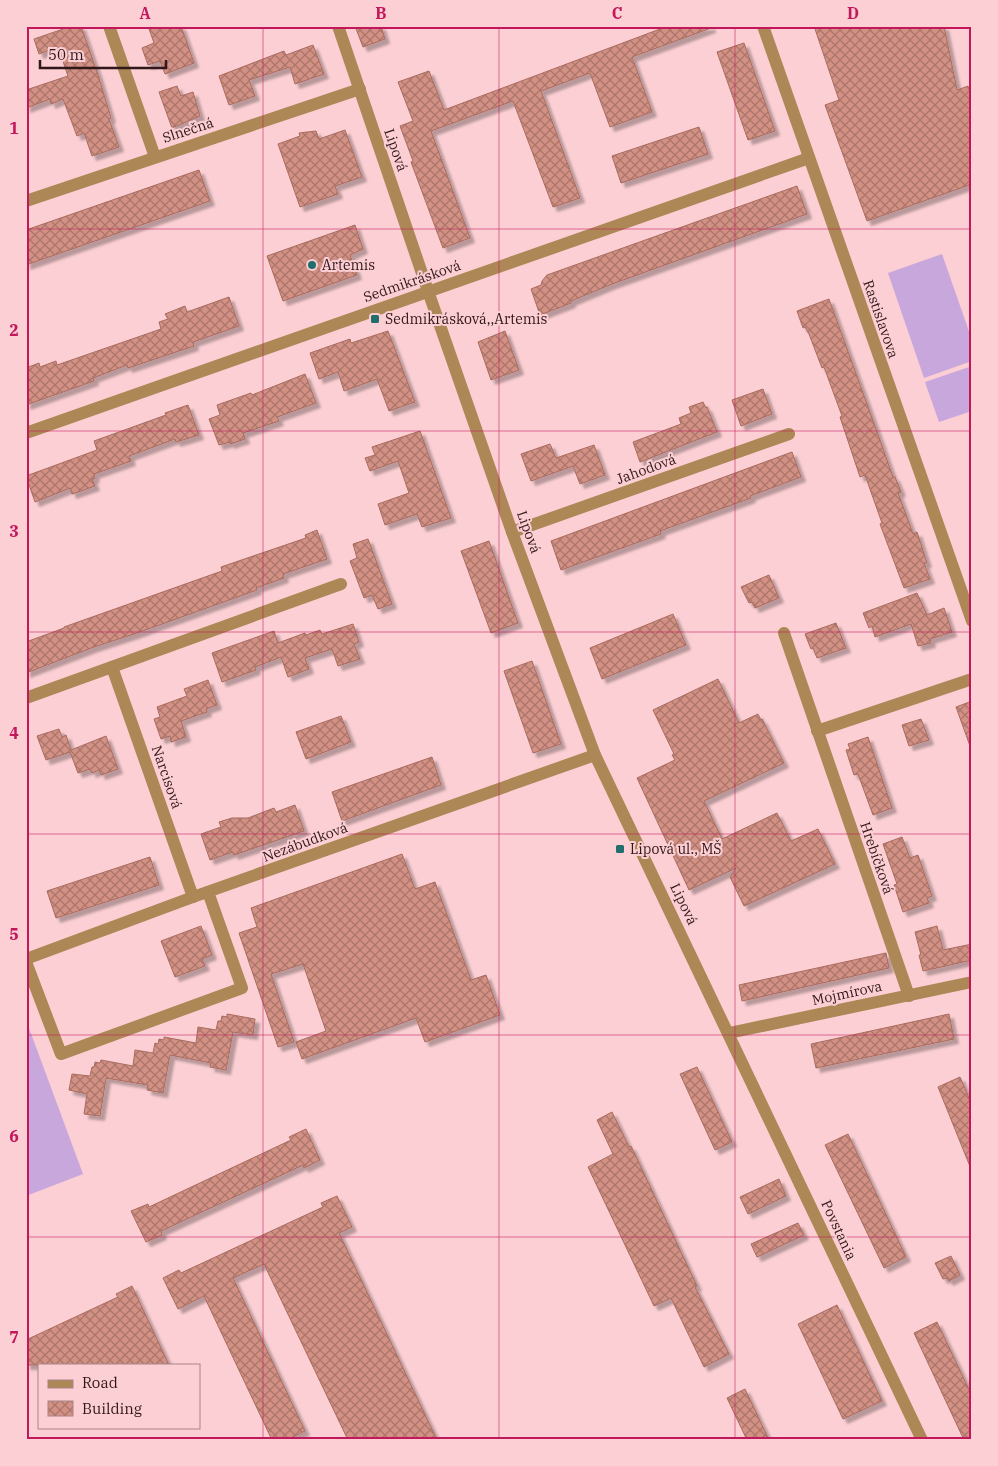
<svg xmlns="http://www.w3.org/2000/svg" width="998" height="1466" font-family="'IBM Plex Serif',serif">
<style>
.pitch{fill:#c8a7dd}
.building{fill:url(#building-cross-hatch);stroke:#a96b5e;filter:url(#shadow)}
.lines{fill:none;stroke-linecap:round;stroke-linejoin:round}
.minor{stroke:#ad8756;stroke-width:12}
.grid{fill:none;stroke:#c2185b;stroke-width:1;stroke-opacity:0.55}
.poi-dot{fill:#226e6c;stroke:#fbcfd3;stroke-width:2}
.labels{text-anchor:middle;stroke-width:4;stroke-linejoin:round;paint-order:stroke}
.street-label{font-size:14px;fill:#30171a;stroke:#fbcfd3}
.poi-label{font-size:14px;fill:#30171a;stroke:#fbcfd3;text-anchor:start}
.neatline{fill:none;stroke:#c2185b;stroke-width:2}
.grid-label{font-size:16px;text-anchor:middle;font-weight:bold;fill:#c2185b}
</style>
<defs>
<pattern id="building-cross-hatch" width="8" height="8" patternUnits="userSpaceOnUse" patternTransform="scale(1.25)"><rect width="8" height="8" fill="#d29184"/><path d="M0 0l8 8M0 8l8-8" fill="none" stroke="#ab756b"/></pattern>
<filter id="shadow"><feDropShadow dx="4.5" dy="4.5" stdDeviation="1" flood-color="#0004"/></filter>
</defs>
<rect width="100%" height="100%" fill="#fbcfd3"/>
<g class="pitch">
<path d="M942 254 972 340V361L924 378 888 273Z"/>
<path d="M972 366V411L939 422 925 382Z"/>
<path d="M26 1020 83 1174 26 1196Z"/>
</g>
<g class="building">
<path d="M72 26H81L98 75 111 118 109 119 119 147 92 156 84 133 77 136 63 99 51 104 50 99 26 108V90L68 76 58 47 39 54 34 39Z"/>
<path d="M148 26H181L194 63 165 74 160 61 148 65 142 48 154 43Z"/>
<path d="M355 26H381L385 39 363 47Z"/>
<path d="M668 26H711V28L632 57 652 112 610 127 590 73 541 91 580 198 553 207 513 101 431 131 470 238 443 248 411 162 413 161 400 126 413 121 398 82 429 71 444 110Z"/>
<path d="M814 26H944L957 90 968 86 972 97V184L867 221 825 105 839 100Z"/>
<path d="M744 43 775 131 748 140 717 52Z"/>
<path d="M313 45 324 74 295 84 290 67 249 80 255 96 229 105 219 76 284 51 286 55Z"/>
<path d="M177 86 181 96 193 92 200 116 172 128 159 92Z"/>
<path d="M699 127 708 154 621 183 612 156Z"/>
<path d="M345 130 362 177 335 186 338 194 300 207 278 144 300 136 299 133 316 131 319 139Z"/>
<path d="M199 170 210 201 26 265V230Z"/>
<path d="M797 186 807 214 612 284 571 301V303L540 315 531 289 541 285 542 281 547 275Z"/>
<path d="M355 225 363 249 350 255 357 275 283 301 267 256Z"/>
<path d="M229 297 239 326 193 342 194 346 128 368 127 365 93 378 94 381 26 405V368L39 363 40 367 56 361 57 365 161 329 159 322 168 319 165 314 185 306 187 312Z"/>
<path d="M829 299 876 429 893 477H895L901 492 898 493 913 534 917 532 927 563H924L930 579 904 588 880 524 882 523 865 475 860 477 840 417 842 416 824 367 822 368 809 334 805 327 803 328 797 311Z"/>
<path d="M388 331 415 402 389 411 377 379 344 391 338 372 319 379 310 353 350 339 351 343Z"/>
<path d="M505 331 519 370 491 380 478 342Z"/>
<path d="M305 374 316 403 277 417 279 421 243 433 245 439 230 444V442L219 445 209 419 220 415 217 405 251 393 252 395Z"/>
<path d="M763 389 772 414 741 426 732 400Z"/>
<path d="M703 402 706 408 707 407 717 432 640 462 633 442 681 424 679 418 691 413 689 407Z"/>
<path d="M188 405 199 435 176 442 175 439 129 456 131 461 94 474 95 478 92 479 95 486 72 494 70 488 35 502 26 476 97 450 94 441 166 415 165 413Z"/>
<path d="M420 431 451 518 422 527 417 514 385 525 378 504 409 493 398 461 370 471 365 458 375 455 372 447Z"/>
<path d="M550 444 556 458 594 445 605 475 580 484 573 466 531 481 521 454Z"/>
<path d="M792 452 801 477 750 496 751 498 660 531 661 534 561 570 551 541Z"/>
<path d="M317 530 327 559 283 574 284 578 256 588 257 590 134 634 94 647 26 673V642L64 628V627L222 571 221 567 306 538 305 535Z"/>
<path d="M368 539 392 604 378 609 372 595 364 598 350 561 357 558 353 544Z"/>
<path d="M489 541 518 623 491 633 461 551Z"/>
<path d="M769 575 779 598 755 608 752 602 749 603 741 587Z"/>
<path d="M917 593 927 615 944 608 952 632 930 639 931 643 918 646 911 624 875 637 872 626 869 628 863 613Z"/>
<path d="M673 614 686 645 602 679 590 648Z"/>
<path d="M836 623 846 648 817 658 813 648 811 649 805 634Z"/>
<path d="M353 624 359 642 354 644 360 659 338 666 332 649 305 658 309 669 288 677 281 657 255 667 256 670 222 682 212 653 274 631 278 643 305 633 306 635 320 630 322 634Z"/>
<path d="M532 661 561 744 533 753 504 671Z"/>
<path d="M718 679 739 723 758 714 761 720 762 719 784 763 704 801 722 839 777 813 791 841 818 829 835 864 744 906 730 877 736 868 689 890 637 778 675 760 672 755 674 754 653 710Z"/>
<path d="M208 680 217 705 206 709 207 712 181 721 186 737 171 742 170 736 161 739 154 719 160 717 157 707 187 696 184 689Z"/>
<path d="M972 701V746H970L956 707Z"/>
<path d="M341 716 351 742 306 759 296 732Z"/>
<path d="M921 719 929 740 909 746 902 725Z"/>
<path d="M59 729 62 737 66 735 71 750 106 736 118 769 101 775 99 770 92 773 90 769 78 773 70 752 46 760 37 736Z"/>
<path d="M868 737 892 808 873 815 858 774 854 775 846 750 850 749 848 744Z"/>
<path d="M432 757 441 785 342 821 332 792Z"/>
<path d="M295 805 304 831 234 855 233 852 210 860 201 834 221 827 219 822 232 818H248L274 808 276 812Z"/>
<path d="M902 837 910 858 918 855 932 896 927 898 929 903 903 912 894 885 897 884 883 844Z"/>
<path d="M402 854 415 889 435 882 471 980 486 975 500 1015 425 1042 416 1018 302 1059 296 1042 326 1031 303 964 271 974 294 1042 278 1047 239 933 257 927 251 908Z"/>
<path d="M150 857 159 885 56 918 47 891Z"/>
<path d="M201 926 212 955 202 959 205 966 175 977 161 941Z"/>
<path d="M937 926 943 950 972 944V960L923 971 919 955H921L915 932Z"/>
<path d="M886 953 889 968 742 1001 739 985Z"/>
<path d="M227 1014 255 1019 253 1035 233 1032 226 1070 210 1067 211 1063 170 1055 163 1093 147 1090 148 1085 106 1078 100 1116 84 1114 87 1094 69 1090 72 1074 90 1076 92 1067H94L95 1062 100 1063 101 1060 133 1066 135 1050 153 1053 155 1043 158 1044 159 1039 164 1040V1037L196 1043 198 1027 216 1030 218 1021H221L222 1016 227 1017Z"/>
<path d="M949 1014 954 1039 816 1068 811 1044Z"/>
<path d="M697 1067 732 1142 715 1150 680 1074Z"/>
<path d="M960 1077 972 1105 971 1169 938 1087Z"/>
<path d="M612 1112 629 1147 631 1146 697 1286 695 1287 729 1354 704 1367 671 1298 654 1306 588 1167 613 1154 597 1120Z"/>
<path d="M306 1129 320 1160 304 1168 303 1165 161 1231 162 1235 146 1242 131 1211 148 1204 149 1207 291 1140 289 1137Z"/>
<path d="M848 1134 906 1257 884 1268 825 1145Z"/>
<path d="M779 1179 786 1196 748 1214 740 1197Z"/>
<path d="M337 1196 352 1227 339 1233 437 1440H348L264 1264 233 1278 305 1431 287 1440H272L204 1296 178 1309 163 1278 179 1270 181 1273 323 1207 321 1203Z"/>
<path d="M798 1223 804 1235 757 1257 751 1244Z"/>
<path d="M951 1256 960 1275 949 1281 947 1278 943 1279 935 1263Z"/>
<path d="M132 1286 169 1365H26V1340L118 1297 116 1294Z"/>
<path d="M837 1305 882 1401 843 1419 798 1324Z"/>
<path d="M937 1322 972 1396V1440H964L914 1333Z"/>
<path d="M745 1389 769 1440H747L727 1398Z"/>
</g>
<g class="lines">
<g class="minor">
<path d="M109 26 155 157"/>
<path d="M338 26 428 291 512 532 595 755 922 1440"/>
<path d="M763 26 972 621"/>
<path d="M26 201 360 89"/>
<path d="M26 433 809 158"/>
<path d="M512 532 789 434"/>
<path d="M784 633 909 996"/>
<path d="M112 667 193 897"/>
<path d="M26 698 341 584"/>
<path d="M817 731 972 679"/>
<path d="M26 959 193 897 595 755"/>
<path d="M26 962 61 1054 242 988 208 892"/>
<path d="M729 1033 972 982"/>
</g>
</g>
<path class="grid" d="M263 26V1440M499 26V1440M735 26V1440M26 229H972M26 431H972M26 632H972M26 834H972M26 1035H972M26 1237H972"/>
<g class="poi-dot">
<circle cx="312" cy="265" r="5"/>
<rect x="370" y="314" width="10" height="10" rx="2.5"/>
<rect x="615" y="844" width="10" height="10" rx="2.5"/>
</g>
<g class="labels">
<g class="street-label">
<text transform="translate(188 130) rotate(-18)" y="5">Slnečná</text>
<text transform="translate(396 150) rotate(71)" y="5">Lipová</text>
<text transform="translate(412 281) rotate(-19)" y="5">Sedmikrásková</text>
<text transform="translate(881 319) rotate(71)" y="5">Rastislavova</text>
<text transform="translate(646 469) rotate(-20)" y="5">Jahodová</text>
<text transform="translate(529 532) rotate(70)" y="5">Lipová</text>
<text transform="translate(167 777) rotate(71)" y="5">Narcisová</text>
<text transform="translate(305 842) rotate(-20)" y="5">Nezábudková</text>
<text transform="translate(877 858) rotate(71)" y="5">Hrebíčková</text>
<text transform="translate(684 904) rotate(64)" y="5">Lipová</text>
<text transform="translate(847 993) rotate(-12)" y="5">Mojmírova</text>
<text transform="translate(839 1230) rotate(65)" y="5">Povstania</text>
</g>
<g class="poi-label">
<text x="322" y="270">Artemis</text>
<text x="385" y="324">Sedmikrásková,,Artemis</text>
<text x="630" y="854">Lipová ul., MŠ</text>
</g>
</g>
<rect width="998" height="1466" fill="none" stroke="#fbcfd3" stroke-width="55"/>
<rect x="38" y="1364" width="162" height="65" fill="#fbcfd3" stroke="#aa8589"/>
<rect x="48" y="1380" width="25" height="8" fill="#ad8756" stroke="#aa8589"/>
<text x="82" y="1388" font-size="15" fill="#30171a">Road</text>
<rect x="48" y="1401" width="25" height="15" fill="url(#building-cross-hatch)" stroke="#aa8589"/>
<text x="82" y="1414" font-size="15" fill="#30171a">Building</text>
<path d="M40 60v8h126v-8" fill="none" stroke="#30171a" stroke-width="2.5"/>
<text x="48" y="60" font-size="15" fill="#30171a" stroke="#fbcfd3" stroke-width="4" paint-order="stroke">50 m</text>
<rect x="28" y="28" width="942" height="1410" class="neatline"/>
<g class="grid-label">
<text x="145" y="19">A</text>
<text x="381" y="19">B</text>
<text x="617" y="19">C</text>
<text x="853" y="19">D</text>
<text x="14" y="134">1</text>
<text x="14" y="336">2</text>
<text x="14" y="537">3</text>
<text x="14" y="739">4</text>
<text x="14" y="940">5</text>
<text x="14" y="1142">6</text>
<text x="14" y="1343">7</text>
</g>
</svg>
